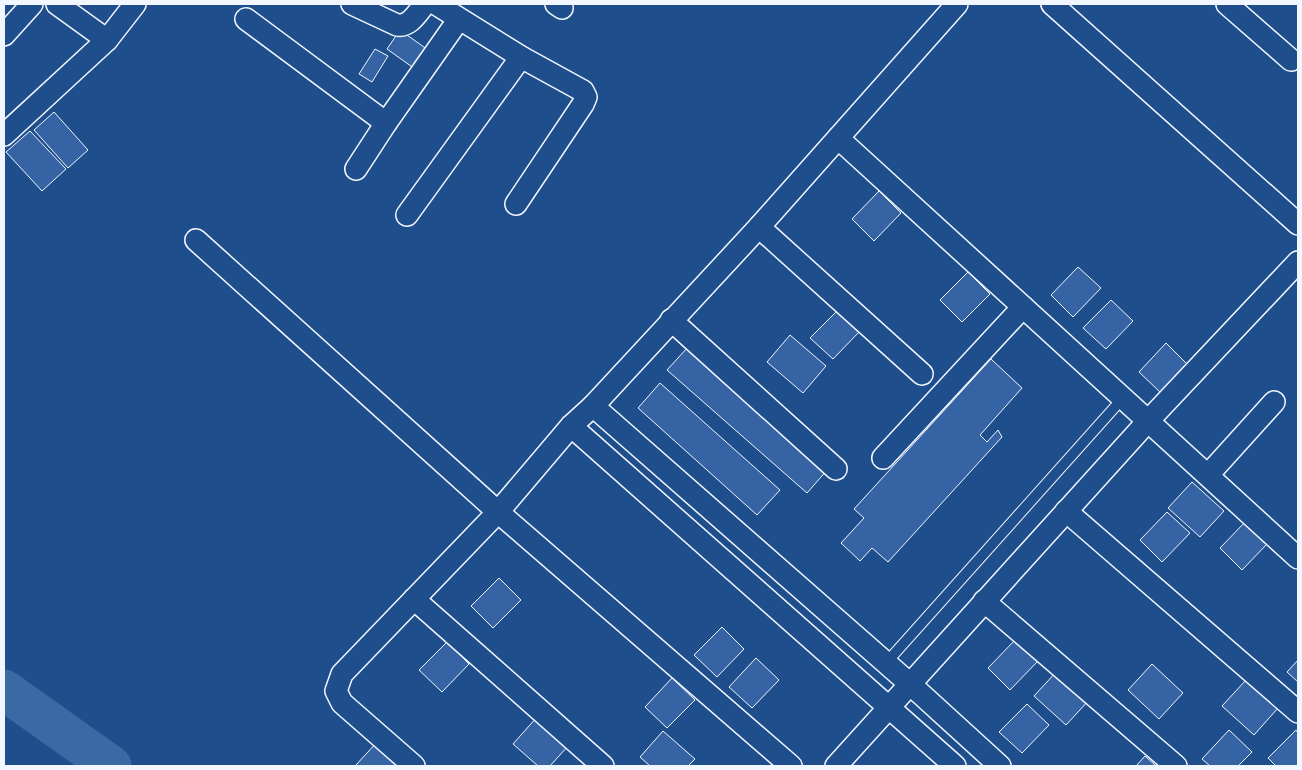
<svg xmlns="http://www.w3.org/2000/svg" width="1302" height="770" font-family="'DejaVu Sans',sans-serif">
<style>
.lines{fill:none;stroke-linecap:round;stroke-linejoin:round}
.river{stroke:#3b69a3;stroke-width:41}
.building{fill:#3563a3;stroke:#f2f6ff}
.service-casing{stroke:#f2f6ff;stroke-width:12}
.minor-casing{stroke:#f2f6ff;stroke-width:24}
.service{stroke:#1f4e8c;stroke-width:10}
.minor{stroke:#1f4e8c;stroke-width:21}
</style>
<rect width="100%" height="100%" fill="#1f4e8c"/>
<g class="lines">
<path class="river" d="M4 690 111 766"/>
</g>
<g class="building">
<path d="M400 30 428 50 415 69 387 49Z"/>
<path d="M375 49 388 56 372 82 359 74Z"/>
<path d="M54 112 88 150 68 168 34 130Z"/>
<path d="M30 131 66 169 42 191 6 152Z"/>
<path d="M879 191 901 213 874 241 852 219Z"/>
<path d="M1078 267 1101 288 1073 317 1051 295Z"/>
<path d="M968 272 990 294 962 322 940 300Z"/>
<path d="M1111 300 1133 321 1106 349 1083 328Z"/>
<path d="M838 310 860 331 833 359 810 338Z"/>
<path d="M790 335 826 366 803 393 767 362Z"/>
<path d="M1166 343 1188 365 1161 393 1139 372Z"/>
<path d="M688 347 828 469 807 493 667 370Z"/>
<path d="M991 359 1022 388 980 435 987 442 998 430 1002 437 888 562 872 548 860 561 841 543 864 518 854 509Z"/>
<path d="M660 383 780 490 757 515 638 408Z"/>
<path d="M1192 482 1224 511 1200 537 1168 508Z"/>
<path d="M1167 512 1190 533 1162 562 1140 540Z"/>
<path d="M1247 520 1269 542 1242 570 1220 548Z"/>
<path d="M499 578 521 600 493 628 471 606Z"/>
<path d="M722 627 744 649 717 677 694 655Z"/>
<path d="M1015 640 1038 661 1010 690 988 668Z"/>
<path d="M447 642 469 664 442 692 419 670Z"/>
<path d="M756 658 779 680 752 708 729 687Z"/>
<path d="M1298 660V682L1287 672Z"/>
<path d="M1152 664 1183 693 1159 719 1128 690Z"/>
<path d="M1058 670 1090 699 1066 725 1034 696Z"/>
<path d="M672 678 695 700 667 728 645 707Z"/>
<path d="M1246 680 1278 708 1254 735 1222 706Z"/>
<path d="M1027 704 1049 725 1022 753 999 732Z"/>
<path d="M537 717 568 746 550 766H538L513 744Z"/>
<path d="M1229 730 1252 752 1238 766H1210L1202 759Z"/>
<path d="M1296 730 1298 733V766H1276L1268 758Z"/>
<path d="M663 731 695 759 688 766H650L640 757Z"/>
<path d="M379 740 407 766H355Z"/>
<path d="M1145 756 1156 766H1136Z"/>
</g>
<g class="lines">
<g class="service-casing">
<path id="service" d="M886 663 1123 398"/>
</g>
<g class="minor-casing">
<g id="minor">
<path d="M57 4 107 40"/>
<path d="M352 4 397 25C410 27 417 13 425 4"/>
<path d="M436 4 521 57 583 91 586 97 583 104 516 204"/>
<path d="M556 4 562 8"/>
<path d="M1052 4 1298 224"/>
<path d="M1227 4 1291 60"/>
<path d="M246 19 386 123"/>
<path d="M4 35 32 4"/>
<path d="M4 135 107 40 135 4"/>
<path d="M838 138 1298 558"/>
<path d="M356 169 386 123 459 19"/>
<path d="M407 215 521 57"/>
<path d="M759 227 922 374"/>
<path d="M196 240 498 512 791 766"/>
<path d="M671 320 836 469"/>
<path d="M593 406 910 684 1000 766"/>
<path d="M571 426 955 766"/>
<path d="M883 458 1023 307"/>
<path d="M1208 475 1274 402"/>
<path d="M1066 511 1298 712"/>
<path d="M414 599 603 766"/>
<path d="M984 601 1176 766"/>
<path d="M414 766 342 703 336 691 342 674 498 512 571 426 593 406 759 227 957 4"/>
<path d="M836 766 1148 421 1298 262"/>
</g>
</g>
<use href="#service" class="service"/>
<use href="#minor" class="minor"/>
</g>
<rect width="1302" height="770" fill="none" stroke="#f2f6ff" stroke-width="10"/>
</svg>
